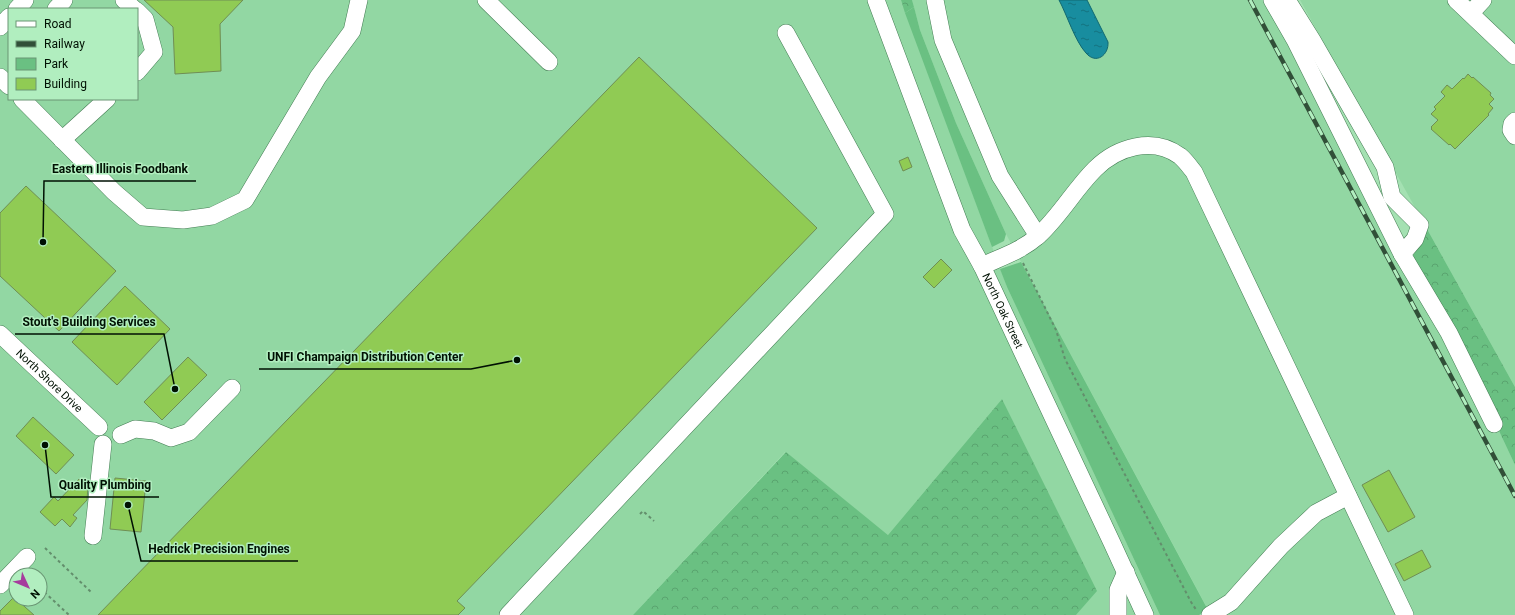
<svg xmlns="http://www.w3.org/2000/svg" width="1515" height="615" font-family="Roboto,sans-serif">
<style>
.built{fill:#92d7a3;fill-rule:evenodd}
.green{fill:#6ac082}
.forest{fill:url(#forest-crowns)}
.water{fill:url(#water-ripples);stroke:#116870}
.building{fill:#90cb54;stroke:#6f8e54}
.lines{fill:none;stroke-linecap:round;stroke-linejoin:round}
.minor-casing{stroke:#437d53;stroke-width:18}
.path{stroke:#638e6c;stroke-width:2;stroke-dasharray:3 3;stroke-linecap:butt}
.minor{stroke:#fff;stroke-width:17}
.rail-casing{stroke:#314f38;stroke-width:4.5}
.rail{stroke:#b1eebf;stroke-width:3;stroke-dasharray:9;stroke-linecap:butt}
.labels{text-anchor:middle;stroke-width:3;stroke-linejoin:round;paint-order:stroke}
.street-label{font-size:11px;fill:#001103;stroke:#b1eebf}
.leader{fill:none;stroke:#001103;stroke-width:1.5}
.callout-dot{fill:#001103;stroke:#b1eebf;stroke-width:1.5}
.callout-label{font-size:12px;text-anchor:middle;font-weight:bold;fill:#001103;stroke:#b1eebf;stroke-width:3;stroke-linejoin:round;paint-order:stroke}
</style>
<defs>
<pattern id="forest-crowns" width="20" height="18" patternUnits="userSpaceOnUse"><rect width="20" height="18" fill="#6ac082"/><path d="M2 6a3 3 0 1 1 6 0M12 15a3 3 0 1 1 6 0" fill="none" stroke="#5aa46f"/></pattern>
<pattern id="water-ripples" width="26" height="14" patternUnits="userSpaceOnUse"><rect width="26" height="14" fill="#188d9f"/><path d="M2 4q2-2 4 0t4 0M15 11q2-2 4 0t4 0" fill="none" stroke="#13727f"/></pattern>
</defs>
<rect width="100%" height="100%" fill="#a4e1b2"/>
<g class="built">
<path d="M0 0H901L1007 287 1160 615H1076L1096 591 1002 399 888 535 785 452 633 615H0ZM9 9H137V99H9ZM16 575H40V599H16Z"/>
<path d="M912 0H1278L1461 350 1515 465V615H1211L1006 234 956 123 920 30Z"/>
<path d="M1300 0H1515V387L1427 229Z"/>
</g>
<g class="green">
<path d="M914 7 920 30 956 123 1006 234 1004 241 992 247 905 13Z"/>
<path d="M1021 262 1208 610 1199 615H1160L1007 287 1000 269Z"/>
</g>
<g class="forest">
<path d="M901 0H912L914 7 905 13Z"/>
<path d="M1427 229 1515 387V465L1461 350 1411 260Z"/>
<path d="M1002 399 1097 591 1076 615H633L786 452 888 535Z"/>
</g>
<path class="water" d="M1059 0H1087L1108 42C1109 55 1096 65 1086 53 1075 41 1067 15 1059 0Z"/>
<g class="building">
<path d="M144 0H243L220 24 221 71 175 74 173 27Z"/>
<path d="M639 57 817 228 457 601 465 608 458 615H98Z"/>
<path d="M1468 74 1472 78 1473 77 1491 93 1490 95 1494 99 1489 104 1493 108 1488 114 1489 115 1455 149 1450 144 1449 145 1431 129 1432 128 1431 127 1438 120 1431 114 1436 109 1434 107 1445 96 1441 92 1447 85 1452 89 1463 78 1464 79Z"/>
<path d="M908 157 912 167 903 171 899 161Z"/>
<path d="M26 186 116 271 59 331 0 276V213Z"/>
<path d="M941 259 952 270 934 288 923 277Z"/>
<path d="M125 286 170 329 117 385 72 342Z"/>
<path d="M188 357 207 375 162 420 144 402Z"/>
<path d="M33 417 74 455 56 474 16 436Z"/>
<path d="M1389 470 1415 517 1388 532 1362 485Z"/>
<path d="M115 478 146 481 141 532 110 529Z"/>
<path d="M79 479 88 487 87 500 73 515 77 518 70 527 62 519 55 526 40 512 54 497 58 501Z"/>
<path d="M1422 550 1431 567 1404 581 1395 564Z"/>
<path d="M15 596 16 599 34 615H0V611Z"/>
</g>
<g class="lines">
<g class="minor-casing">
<g id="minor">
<path d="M124 0 134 9"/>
<path d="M486 0 549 62"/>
<path id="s1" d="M876 0 962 230 982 266 1112 543 1145 615"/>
<path d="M935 0 943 40 1000 176 1038 236"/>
<path d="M1272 0 1295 40 1402 254 1449 333 1494 424"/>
<path d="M1287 0 1312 40 1385 167 1392 197 1420 225 1415 239 1402 254"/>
<path d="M1456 0 1515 56"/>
<path d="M17 9 25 0"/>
<path d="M56 9 64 0"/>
<path d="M137 11 145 19 154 52 137 72"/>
<path d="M1471 13 1483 0"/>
<path d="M0 27 9 17"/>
<path d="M0 77 9 86"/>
<path d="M22 99 114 192 143 217 183 220 212 216 245 200 318 77 352 31 359 0"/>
<path d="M1515 121 1512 124 1511 130 1515 136"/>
<path d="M62 140 107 99"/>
<path d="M982 266C1001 257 1021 251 1038 236 1060 216 1074 190 1095 169 1117 147 1153 136 1180 156 1185 160 1190 167 1194 172L1405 615"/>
<path id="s2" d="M0 334 99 427"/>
<path d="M121 435 135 429 154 431 171 438 189 432 232 388"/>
<path d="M93 536 103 444"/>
<path d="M0 585 27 557"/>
<path d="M508 615 885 214 786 33"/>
<path d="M1118 615V590L1126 572"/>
<path d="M1210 615 1231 602 1281 546 1316 513 1348 496"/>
</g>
</g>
<g class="path">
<path d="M1023 263 1056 330 1065 359 1191 602 1197 611"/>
<path d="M640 514 643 511 654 521"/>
<path d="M45 548 91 592"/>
<path d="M40 588 69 615"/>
</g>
<use href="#minor" class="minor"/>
<g class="rail-casing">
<path id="rail" d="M1250 0 1515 496"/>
</g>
<use href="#rail" class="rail"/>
</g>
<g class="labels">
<g class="street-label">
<text dy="4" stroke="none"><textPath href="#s1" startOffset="336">North Oak Street</textPath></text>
<text dy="4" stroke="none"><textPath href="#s2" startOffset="68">North Shore Drive</textPath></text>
</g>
</g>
<path class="leader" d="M43 242L44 181H196M175 389L164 334H15M517 360L471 369H259M45 445L51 497H159M128 505L141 561H298"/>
<g class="callout-dot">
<circle cx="43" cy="242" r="4"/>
<circle cx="175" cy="389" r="4"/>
<circle cx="517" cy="360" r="4"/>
<circle cx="45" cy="445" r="4"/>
<circle cx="128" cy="505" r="4"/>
</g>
<g class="callout-label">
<text x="120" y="173">Eastern Illinois Foodbank</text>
<text x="89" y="326">Stout's Building Services</text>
<text x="365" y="361">UNFI Champaign Distribution Center</text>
<text x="105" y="489">Quality Plumbing</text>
<text x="219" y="553">Hedrick Precision Engines</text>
</g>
<rect x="8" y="8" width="130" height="92" fill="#b1eebf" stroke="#6a9674"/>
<rect x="16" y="21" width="20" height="6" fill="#ffffff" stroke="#6a9674"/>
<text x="44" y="28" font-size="12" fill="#001103">Road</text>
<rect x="16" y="41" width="20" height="6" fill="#314f38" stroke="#6a9674"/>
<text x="44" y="48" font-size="12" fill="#001103">Railway</text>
<rect x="16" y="58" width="20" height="12" fill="#6ac082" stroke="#6a9674"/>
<text x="44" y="68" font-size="12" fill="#001103">Park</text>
<rect x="16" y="78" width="20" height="12" fill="#90cb54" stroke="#6a9674"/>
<text x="44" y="88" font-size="12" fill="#001103">Building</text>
<g transform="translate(28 587) rotate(134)"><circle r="19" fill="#b1eebf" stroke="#6a9674"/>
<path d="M0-3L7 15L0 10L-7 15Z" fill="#a63c9d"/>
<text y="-6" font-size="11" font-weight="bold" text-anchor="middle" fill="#001103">N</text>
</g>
</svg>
